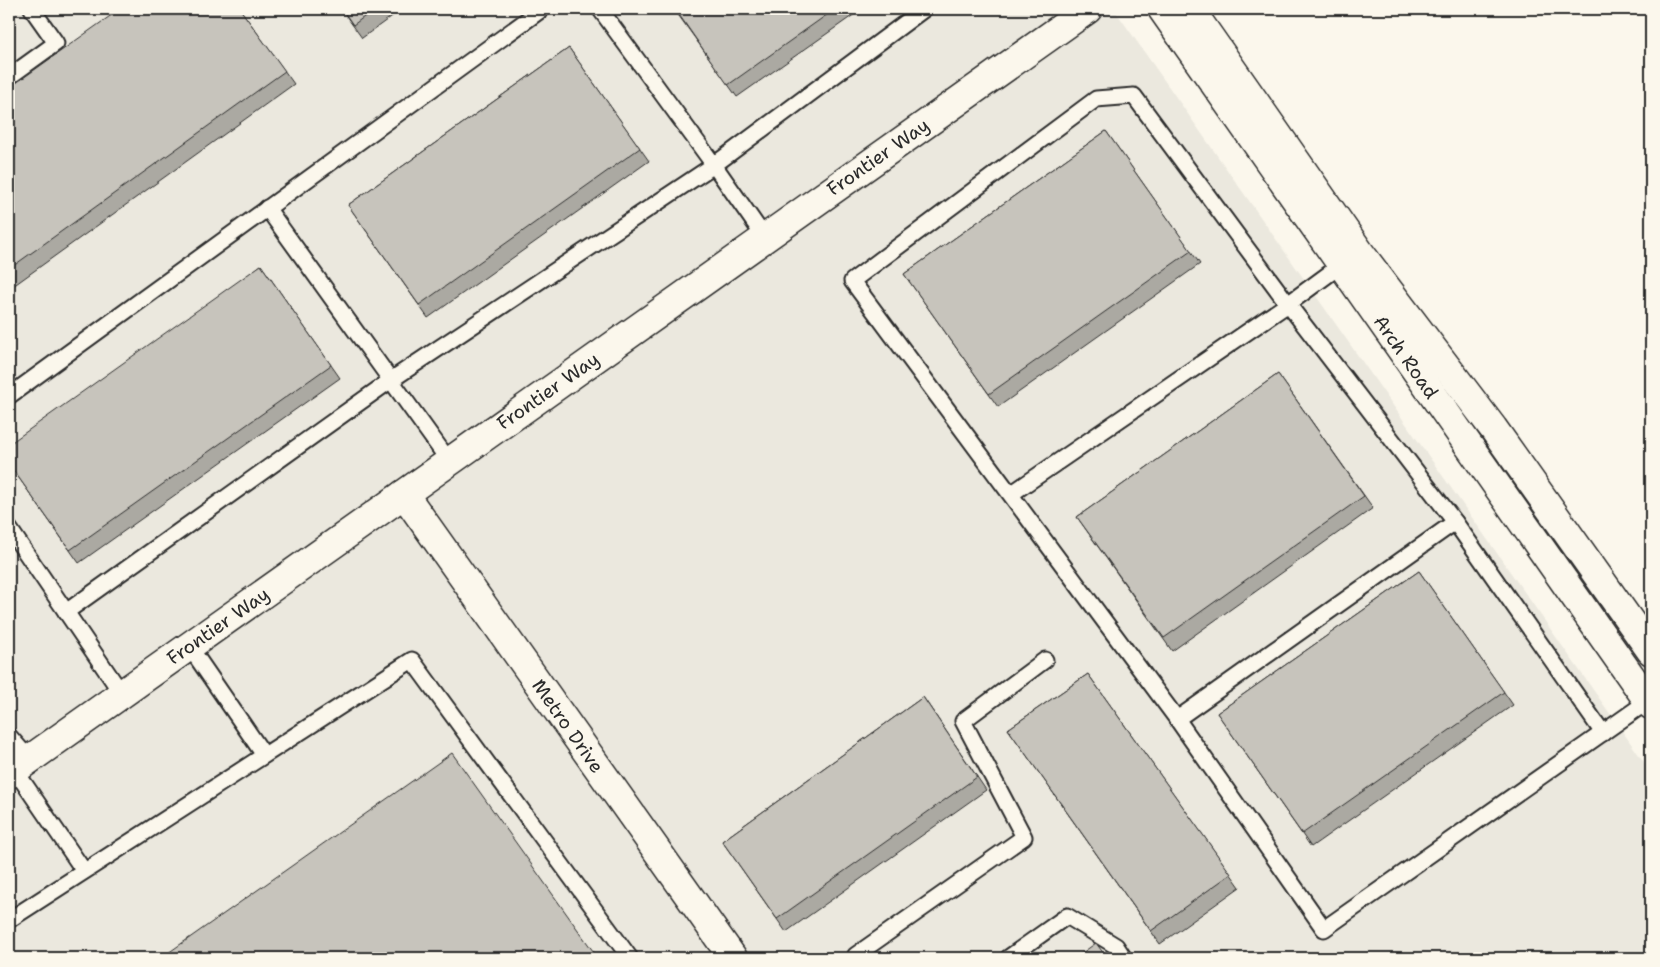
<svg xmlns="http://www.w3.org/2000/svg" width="1660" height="967" font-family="'Shantell Sans',sans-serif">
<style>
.built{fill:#ebe8de}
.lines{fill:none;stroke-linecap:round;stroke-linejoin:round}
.lane-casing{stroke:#2b2b2b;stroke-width:19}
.street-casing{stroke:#2b2b2b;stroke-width:31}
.secondary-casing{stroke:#2b2b2b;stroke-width:31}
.lane{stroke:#fbf7ec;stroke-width:15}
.street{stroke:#fbf7ec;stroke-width:28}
.secondary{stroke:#fbf7ec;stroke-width:28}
.wall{fill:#aba9a2;stroke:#2b2b2b}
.building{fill:#c7c4bc;stroke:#2b2b2b}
.labels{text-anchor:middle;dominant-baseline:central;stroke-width:4;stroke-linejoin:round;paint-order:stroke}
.street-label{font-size:19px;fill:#2b2b2b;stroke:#fbf7ec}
</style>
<rect width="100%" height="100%" fill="#fbf7ec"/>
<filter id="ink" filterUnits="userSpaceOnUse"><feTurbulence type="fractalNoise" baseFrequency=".02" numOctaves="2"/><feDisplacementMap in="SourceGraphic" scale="10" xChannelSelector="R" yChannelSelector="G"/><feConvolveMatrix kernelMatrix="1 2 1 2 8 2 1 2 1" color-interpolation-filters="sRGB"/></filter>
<g filter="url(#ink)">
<!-- built -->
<polygon class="built" points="9,9 1114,9 1651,772 1651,958 9,958"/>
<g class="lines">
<!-- lane casing -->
<g class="lane-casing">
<g id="lane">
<polyline points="9,77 56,43 32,9"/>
<polyline points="267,208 449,461"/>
<polyline points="765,238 714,165 924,9"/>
<polyline points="1341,265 1288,304 1455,522 1603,733"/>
<polyline points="9,396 542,9"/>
<polyline points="1011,494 1288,304 1134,96 1096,99 852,281 1177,719 1324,929 1648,701"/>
<polyline points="9,528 122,694"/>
<polyline points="66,612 391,380 714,165 600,9"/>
<polyline points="189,646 264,755"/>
<polyline points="1177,719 1455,522"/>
<polyline points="9,736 30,760"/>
<polyline points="15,770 84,871"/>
<polyline points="9,920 412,660 630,958"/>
<polyline points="857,958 856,955 1024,837 963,721 1045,660"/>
<polyline points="1008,958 1067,916 1116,946 1124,958"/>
</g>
</g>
<!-- street casing -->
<g class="street-casing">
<g id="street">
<polyline points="404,494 733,958"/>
<polyline points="9,774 1088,9"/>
</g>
</g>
<!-- secondary casing -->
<g class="secondary-casing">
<g id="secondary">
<polyline points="1162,9 1651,705"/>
<polyline points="1190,9 1361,254 1493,428 1651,651"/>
</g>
</g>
<!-- lane -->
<use href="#lane" class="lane"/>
<!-- street -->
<use href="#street" class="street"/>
<!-- secondary -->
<use href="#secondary" class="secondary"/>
</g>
<!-- wall -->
<g class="wall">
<polygon points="240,9 294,84 9,289 9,88"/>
<polygon points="341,9 402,9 362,38"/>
<polygon points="674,9 862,9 737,97"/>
<polygon points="569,48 649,161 428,318 348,205"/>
<polygon points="1106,131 1200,264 998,407 904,274"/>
<polygon points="261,265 340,378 79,563 9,464"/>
<polygon points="1278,374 1373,508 1172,651 1077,517"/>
<polygon points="1419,571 1513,705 1311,847 1217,713"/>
<polygon points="1088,674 1240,887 1160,944 1008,729"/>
<polygon points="923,697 986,790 786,932 722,841"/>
</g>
<!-- building -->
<g class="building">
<polygon points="120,9 240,9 285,71 9,269 9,88"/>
<polygon points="342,9 375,9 353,25"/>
<polygon points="675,9 835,9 728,85"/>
<polygon points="569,48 640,148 419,305 348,205"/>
<polygon points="1106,131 1191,251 989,394 904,274"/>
<polygon points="261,265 331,365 70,550 9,464 9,444"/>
<polygon points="1278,374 1364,496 1164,638 1077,517"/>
<polygon points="1419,571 1504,692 1302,834 1217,713"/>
<polygon points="1088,674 1231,874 1151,931 1008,729"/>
<polygon points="923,697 977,777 777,919 722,841"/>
<polygon points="452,753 598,958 161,958"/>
<polygon points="1096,943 1107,958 1075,958"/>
</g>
</g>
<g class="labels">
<!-- street labels -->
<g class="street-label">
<text transform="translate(878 157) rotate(-35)">Frontier Way</text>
<text transform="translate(1406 357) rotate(55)">Arch Road</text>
<text transform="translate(548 391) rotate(-35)">Frontier Way</text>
<text transform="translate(218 626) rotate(-35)">Frontier Way</text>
<text transform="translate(568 726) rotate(55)">Metro Drive</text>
</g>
</g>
<!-- margin -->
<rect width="1660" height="967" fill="none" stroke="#fbf7ec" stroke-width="30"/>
<rect x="15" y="15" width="1630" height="937" fill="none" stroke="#2b2b2b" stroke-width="2" filter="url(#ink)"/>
</svg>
